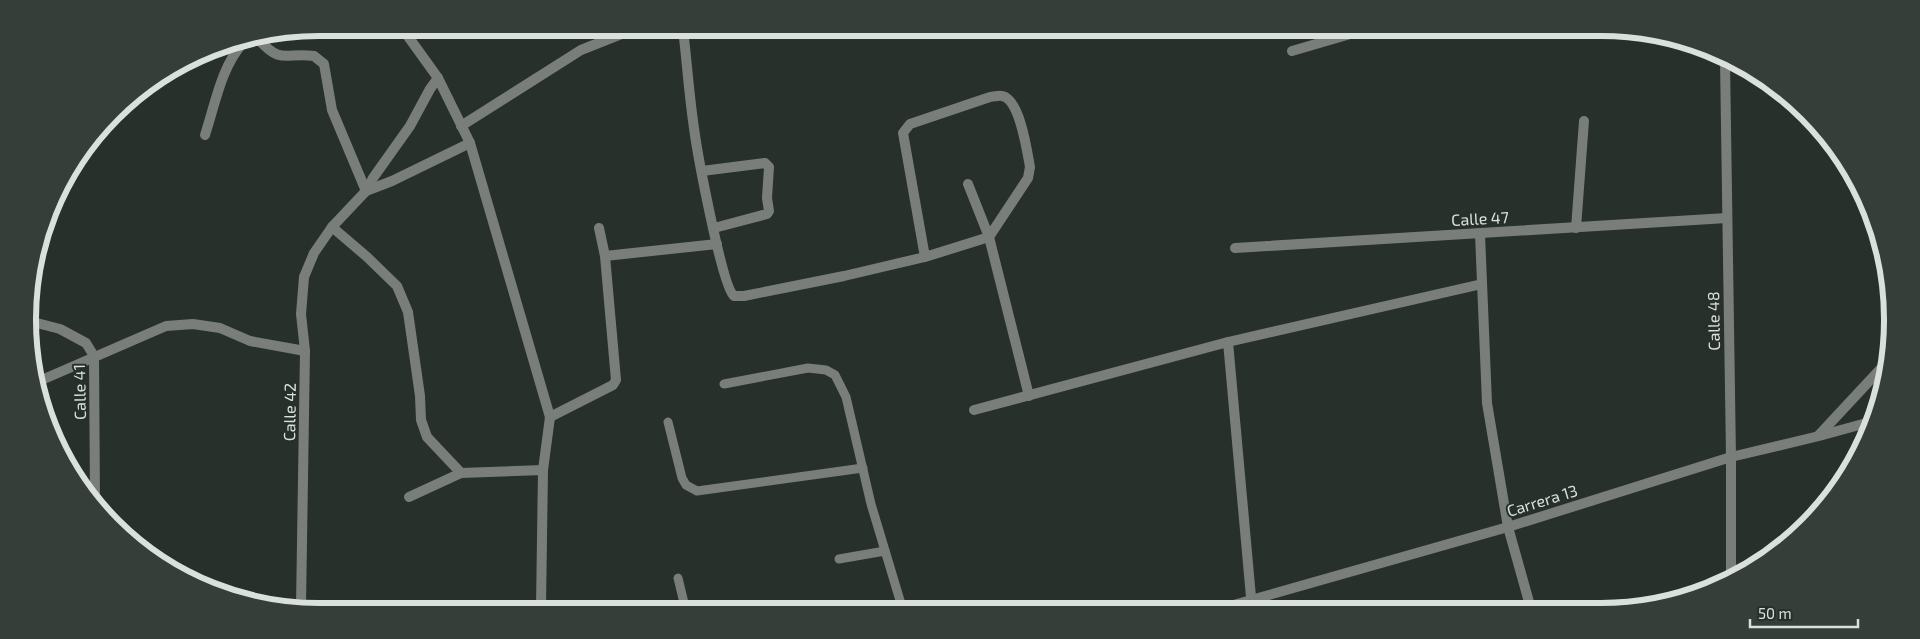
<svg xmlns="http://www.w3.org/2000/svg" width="1920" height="639" font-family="'Exo 2',sans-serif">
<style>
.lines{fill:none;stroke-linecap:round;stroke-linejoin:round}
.service{stroke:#797e7b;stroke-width:9}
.minor{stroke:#797e7b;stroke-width:10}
.labels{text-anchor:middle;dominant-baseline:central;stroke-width:4;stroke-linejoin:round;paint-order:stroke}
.street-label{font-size:16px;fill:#dae0dd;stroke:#27302b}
.rim{fill:none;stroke:#dae0dd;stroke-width:6}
</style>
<rect width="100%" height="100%" fill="#27302b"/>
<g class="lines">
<!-- service -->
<g class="service">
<polyline points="724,384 808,368 826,370 835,375 846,397 871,504 902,607"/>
<polyline points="668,422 682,478 686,485 697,491 863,468"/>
<polyline points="839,559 885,551"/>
<polyline points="678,578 685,607"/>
</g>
<!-- minor -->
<g class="minor">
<polyline points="402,28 438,78 470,143 550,417 543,470 541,606"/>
<path d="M683 29C687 62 689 95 694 128 697 151 722 287 734 296H744L844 276 925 257 989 237 1028 178 1030 167C1027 151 1020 99 1002 96 999 95 993 97 990 97L910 124 903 133 925 257"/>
<path d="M259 40C282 65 285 52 314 56L324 64 332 110 366 191"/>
<polyline points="1292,51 1357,32"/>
<polyline points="1725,61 1731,457 1731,580"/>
<polyline points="461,126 581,50 634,29"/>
<path d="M205 135C215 105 221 67 243 43"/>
<polyline points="702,171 765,163 769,167 767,198 769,211 767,214 714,228"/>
<polyline points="968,184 989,237 1029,396"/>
<polyline points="366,191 392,181 470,143"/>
<polyline points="332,227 366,256 397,286 408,312 420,396 421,420 427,437 461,473 543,470"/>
<polyline points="1576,228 1584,121"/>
<polyline points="1480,234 1487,403 1508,527 1531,609"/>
<polyline points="1235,248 1727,218"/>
<polyline points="605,256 717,244"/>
<polyline points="33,322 60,329 86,343 94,356 95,500"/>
<polyline points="1228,342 1482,284"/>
<polyline points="37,382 166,326 193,324 220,328 250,341 305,351"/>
<polyline points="974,410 1228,342 1252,608"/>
<polyline points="550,417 613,385 616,380 605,256 599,228"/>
<polyline points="1819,435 1887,362"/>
<polyline points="409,497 461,473"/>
<polyline points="301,606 305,351 301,314 304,277 314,253 332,227 366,191 373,178 410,126 430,89 438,78"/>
<polyline points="1223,608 1508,527 1731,457 1819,436 1870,422"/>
</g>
</g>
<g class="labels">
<!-- street labels -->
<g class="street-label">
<text transform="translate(1480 218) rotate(-3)">Calle 47</text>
<text transform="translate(1713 321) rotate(-91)">Calle 48</text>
<text transform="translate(79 392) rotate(-91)">Calle 41</text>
<text transform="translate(289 412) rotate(-89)">Calle 42</text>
<text transform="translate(1542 500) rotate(-17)">Carrera 13</text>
</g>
</g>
<!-- crop -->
<path d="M0 0H1920V639H0ZM319 36H1601A283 283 0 0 1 1884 319V320A283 283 0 0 1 1601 603H319A283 283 0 0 1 36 320V319A283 283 0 0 1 319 36Z" fill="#353e39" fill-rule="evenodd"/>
<path class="rim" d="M319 36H1601A283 283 0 0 1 1884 319V320A283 283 0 0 1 1601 603H319A283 283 0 0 1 36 320V319A283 283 0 0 1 319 36Z"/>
<!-- scale -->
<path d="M1750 619v8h108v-8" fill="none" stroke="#dae0dd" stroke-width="2.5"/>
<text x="1758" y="619" font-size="15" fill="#dae0dd" stroke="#27302b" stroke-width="4" paint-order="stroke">50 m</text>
</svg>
